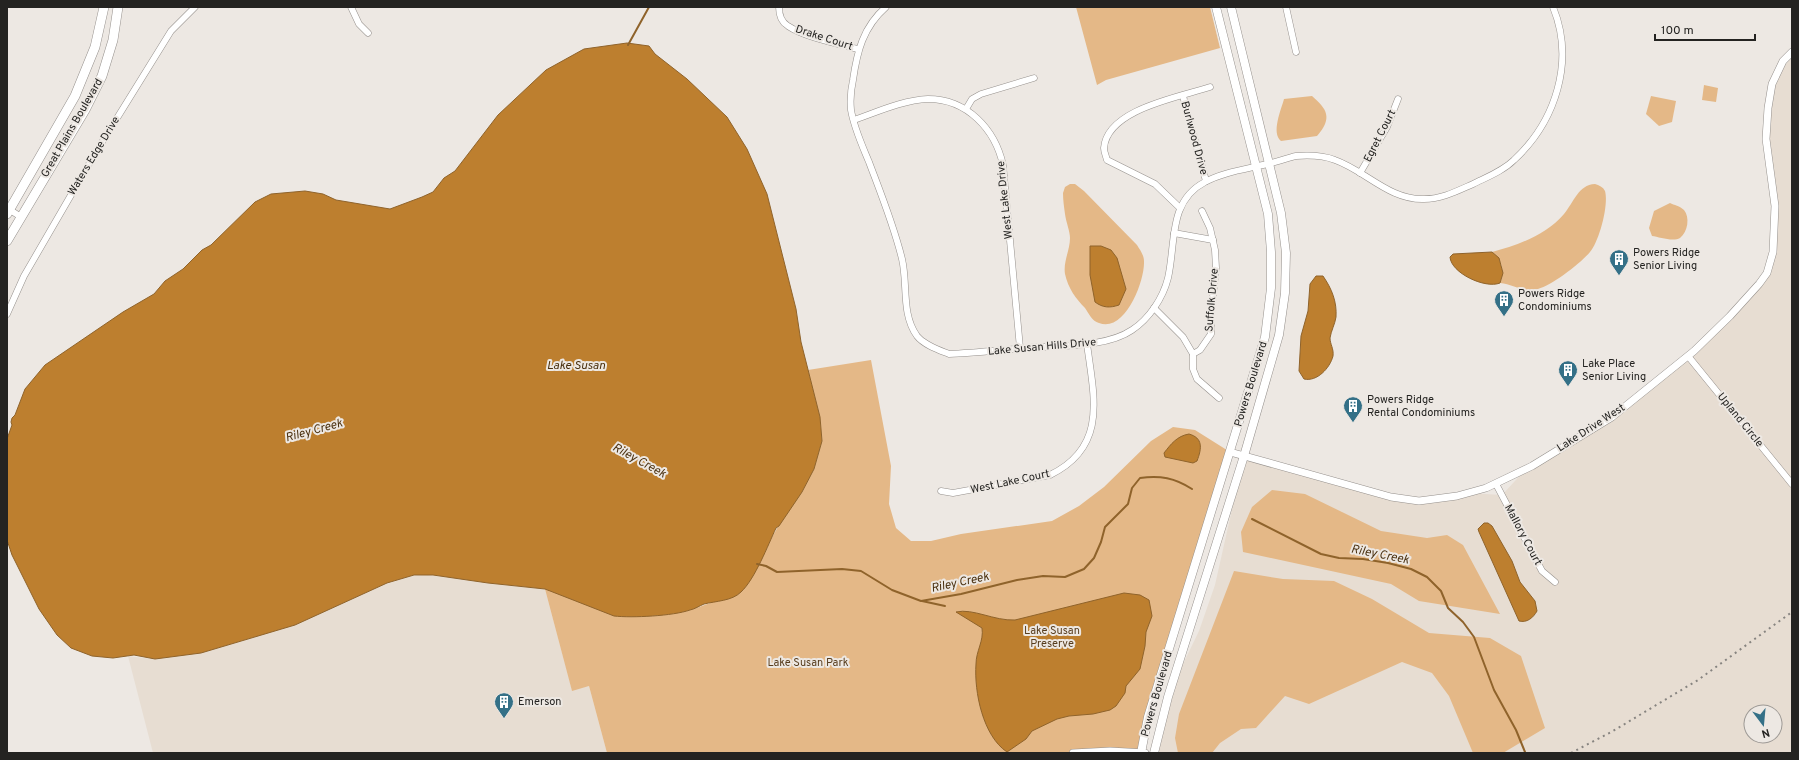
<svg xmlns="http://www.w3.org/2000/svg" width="1799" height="760" font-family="Overpass,sans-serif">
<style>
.built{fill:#e7ddd2;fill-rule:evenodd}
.green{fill:#e4b887}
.water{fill:#bd7f2f;stroke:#8f632b}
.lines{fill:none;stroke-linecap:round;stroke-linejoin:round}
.stream{stroke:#8f632b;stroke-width:2}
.minor-casing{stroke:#95908c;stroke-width:7}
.tertiary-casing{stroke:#95908c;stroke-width:8}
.secondary-casing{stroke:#95908c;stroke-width:9}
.primary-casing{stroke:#95908c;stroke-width:10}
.minor{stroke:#fff;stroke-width:6}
.tertiary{stroke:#fff;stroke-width:7}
.secondary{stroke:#fff;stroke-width:8}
.primary{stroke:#fff;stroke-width:9}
.rail{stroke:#878480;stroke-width:2;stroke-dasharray:2 4;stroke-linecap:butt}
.labels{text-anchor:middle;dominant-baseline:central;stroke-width:4;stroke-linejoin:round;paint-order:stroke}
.street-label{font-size:11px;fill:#242321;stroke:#ede8e3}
.poi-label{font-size:11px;fill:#242321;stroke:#ede8e3;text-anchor:start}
.park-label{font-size:11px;fill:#583d1d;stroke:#ede8e3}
.water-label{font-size:12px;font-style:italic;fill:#492f0e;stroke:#ede8e3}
</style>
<rect width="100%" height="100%" fill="#ede8e3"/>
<!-- built -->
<g class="built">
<path d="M1792 56V753H1154L1169 693 1199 631 1215 585 1244 456 1372 492 1432 499 1467 493 1502 495 1527 468 1640 394 1725 320 1768 268 1773 244 1768 156 1773 82ZM1751 712H1775V736H1751Z"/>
<polygon points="428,575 545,589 572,690 589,686 607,753 153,753 128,656 152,659 283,629 381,586 411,576"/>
</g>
<!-- green -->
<g class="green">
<polygon points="1076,7 1210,7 1220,48 1106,80 1097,85"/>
<polygon points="1704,85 1718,88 1716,102 1702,100"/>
<path d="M1312 96C1327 109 1333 118 1317 136L1281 141C1271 133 1281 110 1284 99Z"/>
<polygon points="1651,96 1676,101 1672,122 1659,126 1646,114"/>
<path d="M1070 184H1075L1084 191 1137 245C1140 250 1144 255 1144 261 1145 281 1125 333 1099 323 1092 321 1089 314 1085 308 1076 299 1068 288 1065 274 1063 262 1070 250 1070 238 1070 231 1066 222 1065 214 1064 207 1063 200 1063 193L1065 187Z"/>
<path d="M1595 184C1599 185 1603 187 1605 191 1609 205 1599 242 1590 252 1580 264 1552 285 1538 289 1521 293 1514 284 1500 283 1505 271 1502 260 1492 252 1518 245 1546 235 1564 214 1574 202 1578 185 1595 184Z"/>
<path d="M1670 203C1674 205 1680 206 1684 210 1690 217 1688 232 1680 238 1673 242 1659 237 1652 236L1649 228 1654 211Z"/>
<polygon points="871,360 891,466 889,504 896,528 911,541 931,541 961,534 1052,521 1079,506 1104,487 1151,441 1173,427 1195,430 1230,452 1141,753 607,753 589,686 572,691 545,589 655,616 691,610 710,603 768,544 783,518 802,492 814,469 822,441 820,417 808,370"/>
<polygon points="1272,490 1305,494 1381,531 1427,538 1447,535 1463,545 1500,614 1419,601 1391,584 1243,552 1241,532 1252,507"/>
<polygon points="1234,571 1283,579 1334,581 1372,599 1429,633 1490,638 1521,656 1545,728 1503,753 1473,753 1449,696 1432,673 1402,662 1309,704 1285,696 1256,728 1241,729 1220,743 1212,753 1178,753 1175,738 1179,714"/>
</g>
<!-- water -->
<g class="water">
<path d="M627 43 649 46 655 54 687 79 727 117 747 149 767 194 796 309 801 342 820 417 822 441 814 469 802 492 779 526 776 528C768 545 755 579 741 592 732 601 716 601 704 604 699 606 695 609 690 610 673 616 632 618 614 616L545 589 488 583 433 575H414L387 583 295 625 201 653 155 659 134 655 113 658 92 656 71 648 57 635 39 609 12 555 7 540V439L12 425 11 422 12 418 15 415 25 389 45 365 123 312 154 294 165 281 183 269 202 250 211 245 255 202 271 194 305 191 323 194 336 200 390 209 422 197 433 192 444 178 455 171 498 115 546 70 584 49Z"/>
<path d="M1090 246H1101L1111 250 1117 258 1126 289 1119 305C1110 308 1103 308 1095 302L1090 275Z"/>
<path d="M1492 252 1499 258 1503 273 1500 283C1485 289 1451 273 1450 257L1453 254Z"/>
<path d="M1316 276H1323C1332 289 1337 302 1336 317 1335 324 1331 331 1330 338 1330 344 1334 349 1333 356 1330 368 1317 382 1304 379L1299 371 1301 336 1308 311 1310 284Z"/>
<path d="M1189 434C1203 438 1202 448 1197 461L1193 463 1165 457 1164 453C1171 444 1177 436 1189 434Z"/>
<path d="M1484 523H1488L1492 526 1512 561 1520 582 1535 601 1537 611C1533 618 1527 623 1519 621L1479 532 1478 529Z"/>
<path d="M1124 593 1140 595 1149 600 1152 616 1146 632 1145 646 1140 669 1126 686 1125 693 1116 706 1110 710 1093 714 1069 716 1057 719 1032 731 1026 739 1007 752C983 736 974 692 976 664 976 651 984 641 982 628L956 612C973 608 994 621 1015 620Z"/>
</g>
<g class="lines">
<!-- stream -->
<g class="stream">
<polyline points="628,45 649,7"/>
<polyline points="1252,519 1321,554 1339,558 1363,559 1388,563 1411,569 1427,577 1441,591 1448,608 1463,622 1474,637 1494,690 1516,730 1525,752"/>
<path d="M757 564 766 566 777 572 842 569 861 571 892 590 921 601 961 594 1017 580 1043 576 1065 577 1084 569 1094 558 1101 542 1105 527 1128 504 1132 488 1140 478C1160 475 1175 478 1192 489"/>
<polyline points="922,601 945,606"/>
</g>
<!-- minor casing -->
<g class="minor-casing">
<g id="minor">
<polyline points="351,7 359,24 368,33"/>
<path d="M779 7C779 14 781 22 788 26 804 37 839 44 858 49"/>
<path d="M886 7C863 27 857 52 853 80 851 89 850 100 851 110 854 128 862 145 869 162 881 194 894 226 902 259 908 284 901 314 917 336 924 345 939 350 949 354 975 353 1000 350 1026 348 1058 345 1106 348 1132 330 1149 319 1163 298 1168 278 1176 243 1168 201 1205 182 1223 172 1247 169 1267 164 1277 162 1287 158 1296 156 1309 155 1322 155 1335 160 1366 171 1389 200 1424 199 1442 199 1457 191 1473 184 1487 177 1503 171 1514 160 1556 121 1575 61 1553 7"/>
<polyline points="1286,7 1296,52"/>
<polyline points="1183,96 1206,181"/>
<polyline points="966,109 972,99 981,94 1034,78"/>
<path d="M854 120C877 112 903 100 928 99 967 99 995 129 1003 165L1020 348"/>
<polyline points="1360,173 1387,127 1398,99"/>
<polyline points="7,208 21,217"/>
<path d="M1180 208 1155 184 1107 160C1106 156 1104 152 1104 148 1107 109 1180 97 1210 87"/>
<polyline points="1174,233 1213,240"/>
<polyline points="1154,308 1183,337 1193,354 1193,369 1197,379 1219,398"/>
<polyline points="7,314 24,276 96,152 171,31 195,7"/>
<polyline points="1193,354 1200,350 1211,334 1211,316 1216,268 1215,250 1210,228 1202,211"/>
<polyline points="1688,356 1792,484"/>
<polyline points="1496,484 1542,571 1555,582"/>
<path d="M941 491 953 493 1050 475C1108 447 1094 397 1087 344"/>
</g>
</g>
<!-- tertiary casing -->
<g class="tertiary-casing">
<g id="tertiary">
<polyline points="1230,452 1391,497 1419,501 1457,496 1486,488 1532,466 1612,417 1694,351 1730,316 1759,284 1767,273 1773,252 1775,206 1766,139 1768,108 1772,84 1783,61 1792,52"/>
<polyline points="1073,753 1110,751 1145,753"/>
</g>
</g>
<!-- secondary casing -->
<g class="secondary-casing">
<g id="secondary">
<polyline points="1141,753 1148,717 1265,337 1271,288 1271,252 1268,214 1216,7"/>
<polyline points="1154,753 1168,697 1244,456 1279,335 1285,293 1286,253 1281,213 1231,7"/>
</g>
</g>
<!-- primary casing -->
<g class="primary-casing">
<g id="primary">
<polyline points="7,214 75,96 95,47 104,7"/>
<polyline points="7,241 85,110 102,76 113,40 118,7"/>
</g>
</g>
<!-- minor -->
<use href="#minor" class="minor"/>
<!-- tertiary -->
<use href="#tertiary" class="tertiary"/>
<!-- secondary -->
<use href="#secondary" class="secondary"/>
<!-- primary -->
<use href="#primary" class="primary"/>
<!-- rail -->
<polyline class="rail" points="1571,753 1613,731 1698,680 1792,612"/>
</g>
<!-- icons -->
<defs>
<g id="building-pin" transform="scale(1)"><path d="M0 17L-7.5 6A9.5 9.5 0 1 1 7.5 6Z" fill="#347087" stroke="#ede8e3"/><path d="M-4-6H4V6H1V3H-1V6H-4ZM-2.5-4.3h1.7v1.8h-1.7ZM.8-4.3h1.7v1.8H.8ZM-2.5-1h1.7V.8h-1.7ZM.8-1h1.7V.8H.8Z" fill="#fff"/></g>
</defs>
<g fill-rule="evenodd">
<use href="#building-pin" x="1619" y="259"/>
<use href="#building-pin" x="1504" y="300"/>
<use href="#building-pin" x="1568" y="370"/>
<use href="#building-pin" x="1353" y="406"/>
<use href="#building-pin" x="504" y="702"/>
</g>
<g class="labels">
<!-- street labels -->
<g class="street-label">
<text transform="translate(824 38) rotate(18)">Drake Court</text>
<text transform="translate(72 128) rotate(-60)">Great Plains Boulevard</text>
<text transform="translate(1380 136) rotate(-63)">Egret Court</text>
<text transform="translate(1194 138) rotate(75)">Burlwood Drive</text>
<text transform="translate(94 156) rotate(-59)">Waters Edge Drive</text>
<text transform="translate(1005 200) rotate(-96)">West Lake Drive</text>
<text transform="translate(1212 300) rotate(-85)">Suffolk Drive</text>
<text transform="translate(1042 347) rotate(-5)">Lake Susan Hills Drive</text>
<text transform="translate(1251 384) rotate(-73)">Powers Boulevard</text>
<text transform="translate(1740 420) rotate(51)">Upland Circle</text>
<text transform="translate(1591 428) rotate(-33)">Lake Drive West</text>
<text transform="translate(1010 482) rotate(-12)">West Lake Court</text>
<text transform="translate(1523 535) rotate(62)">Mallory Court</text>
<text transform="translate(1157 694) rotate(-74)">Powers Boulevard</text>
</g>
<!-- poi labels -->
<g class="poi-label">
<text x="1633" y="253">Powers Ridge<tspan x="1633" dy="13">Senior Living</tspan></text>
<text x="1518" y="294">Powers Ridge<tspan x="1518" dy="13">Condominiums</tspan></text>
<text x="1582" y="364">Lake Place<tspan x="1582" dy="13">Senior Living</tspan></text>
<text x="1367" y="400">Powers Ridge<tspan x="1367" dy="13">Rental Condominiums</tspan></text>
<text x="518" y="702">Emerson</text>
</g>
<!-- park labels -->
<g class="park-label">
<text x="1052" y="631">Lake Susan<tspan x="1052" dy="13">Preserve</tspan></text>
<text x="808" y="663">Lake Susan Park</text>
</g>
<!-- water labels -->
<g class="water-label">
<text x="576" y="366">Lake Susan</text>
<text transform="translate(314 431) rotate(-15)">Riley Creek</text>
<text transform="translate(639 461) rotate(29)">Riley Creek</text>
<text transform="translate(1380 555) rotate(11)">Riley Creek</text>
<text transform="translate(960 583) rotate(-12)">Riley Creek</text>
</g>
</g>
<!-- border -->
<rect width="1799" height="760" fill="none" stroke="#242321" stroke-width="16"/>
<!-- north arrow -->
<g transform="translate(1763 724) rotate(164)"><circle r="19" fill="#ede8e3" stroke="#9d9995"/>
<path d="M0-3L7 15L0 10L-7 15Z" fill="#347087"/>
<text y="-6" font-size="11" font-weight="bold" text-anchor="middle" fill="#242321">N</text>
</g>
<!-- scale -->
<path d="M1655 34v6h100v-6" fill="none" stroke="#242321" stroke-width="2"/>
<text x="1661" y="34" font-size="12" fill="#242321" stroke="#ede8e3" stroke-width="3" paint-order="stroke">100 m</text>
</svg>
